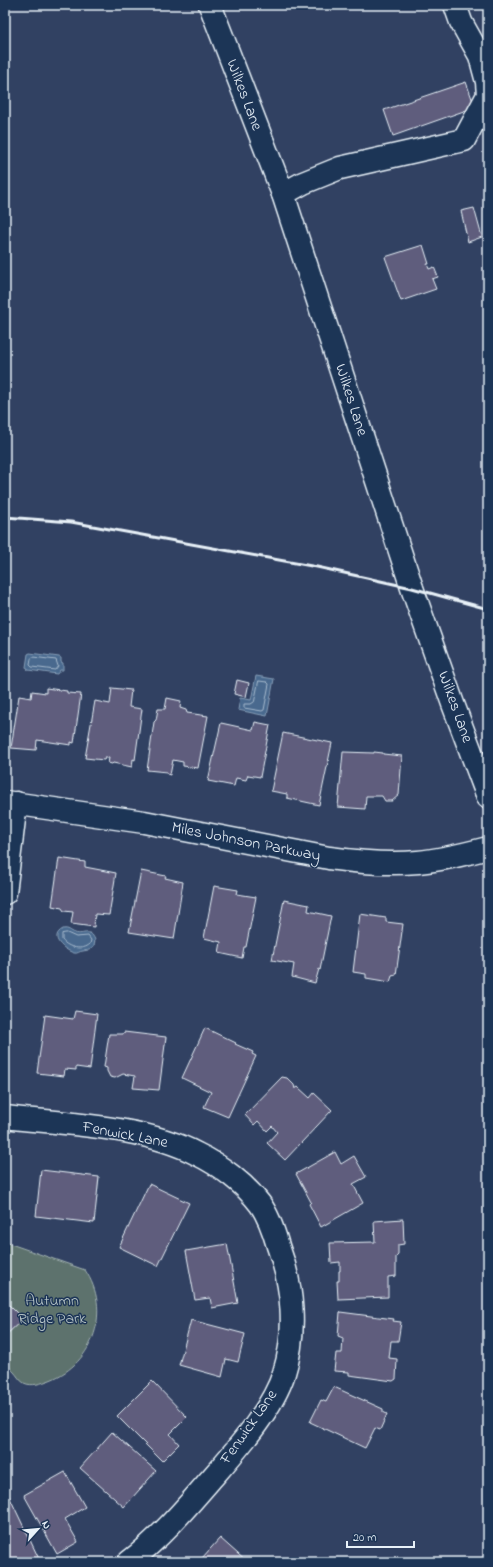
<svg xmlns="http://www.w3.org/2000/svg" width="493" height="1567" font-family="'Indie Flower',sans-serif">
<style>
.green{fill:#5d726d;stroke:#a2b2b2}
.water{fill:#48698e;stroke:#889fb8}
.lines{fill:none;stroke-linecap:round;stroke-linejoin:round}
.shore{stroke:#a8bbce;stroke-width:1}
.building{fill:#5f5d7d;stroke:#e8f1f8}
.minor-casing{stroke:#e8f1f8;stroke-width:25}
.minor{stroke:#1d3557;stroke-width:22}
.rail{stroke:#e8f1f8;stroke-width:3}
.labels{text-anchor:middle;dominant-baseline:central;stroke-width:3;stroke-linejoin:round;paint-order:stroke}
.street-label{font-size:16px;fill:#e8f1f8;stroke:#1d3557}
.park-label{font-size:16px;fill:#b7c5c7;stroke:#1d3557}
</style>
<rect width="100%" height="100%" fill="#314162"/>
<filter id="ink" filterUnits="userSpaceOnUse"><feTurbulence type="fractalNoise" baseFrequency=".025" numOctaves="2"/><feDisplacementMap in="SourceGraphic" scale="8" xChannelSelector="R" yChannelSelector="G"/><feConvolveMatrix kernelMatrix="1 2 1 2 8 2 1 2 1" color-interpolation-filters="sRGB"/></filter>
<g filter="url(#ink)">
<!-- green -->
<path class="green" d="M5 1242 85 1270C112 1310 94 1363 50 1380 42 1383 32 1387 24 1383 20 1381 17 1375 14 1372 11 1369 6 1364 5 1360 3 1349 5 1335 5 1324 5 1296 5 1269 5 1242Z"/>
<!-- water -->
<g class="water">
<polygon points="30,653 59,657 61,658 61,662 63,663 63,670 60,670 57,674 28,670 26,667 28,654"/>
<polygon points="256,676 274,679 267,716 238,710 240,698 251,700"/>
<path d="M63 929C69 928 70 931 75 933 84 936 90 927 95 940L94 946C90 951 88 950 83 951 79 951 78 954 74 953 64 950 48 937 63 929Z"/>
</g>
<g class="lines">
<!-- shore -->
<g class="shore">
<polygon points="33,657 56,660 58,666 55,670 32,667 30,665 31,659"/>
<polygon points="259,681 267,682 269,684 264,710 262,711 244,708 244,704 251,704 254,702"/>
<path d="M67 933 76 937 88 936 91 940 90 944C83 951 68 948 62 940V934Z"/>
</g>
</g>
<!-- building -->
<g class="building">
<polygon points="466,82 475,107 393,136 384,110"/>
<polygon points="488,204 488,223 484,205"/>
<polygon points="474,208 482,237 468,242 461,211"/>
<polygon points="423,245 429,264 427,264 429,269 434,267 438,277 432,279 436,289 401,301 385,257"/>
<polygon points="237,680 249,683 246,697 234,694"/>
<polygon points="46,688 67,691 67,693 81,694 74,743 71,742 71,745 37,740 36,750 11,748 19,696 31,698 32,691 46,693"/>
<polygon points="112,688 131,690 129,707 142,709 135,760 133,759 132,767 113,763 112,764 108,763 109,758 105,758 104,760 85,758 95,701 110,704"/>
<polygon points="167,698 181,701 180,708 186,710 187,713 208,716 198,768 183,766 183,762 173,760 170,775 167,774 167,772 147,770 154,722 156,720 158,709 165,709"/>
<polygon points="255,722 270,725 260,777 248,775 246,780 236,778 234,786 208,781 221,723 253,730"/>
<polygon points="283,733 332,743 319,805 287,798 287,794 271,791"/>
<polygon points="343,752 374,753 374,752 383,753 383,754 402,756 399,795 392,801 385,801 382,796 366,796 365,809 338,807"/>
<polygon points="59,858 85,862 85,867 116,873 109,915 95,914 94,927 71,924 73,912 64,911 62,908 52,906"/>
<polygon points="141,871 166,876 165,878 183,882 174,939 129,932"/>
<polygon points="214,886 238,890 237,894 256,897 246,947 244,947 242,958 219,953 221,942 204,938"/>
<polygon points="284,900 309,905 308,911 331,916 320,970 319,969 315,983 292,977 294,964 272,960"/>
<polygon points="360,914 386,918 386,922 403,924 396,975 392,976 390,982 366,978 366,974 353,972"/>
<polygon points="75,1011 97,1014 90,1069 76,1067 76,1070 65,1069 64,1076 37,1073 45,1015 73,1019"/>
<polygon points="205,1028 236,1043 235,1044 253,1052 252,1054 256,1056 228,1117 204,1107 211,1092 182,1078"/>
<polygon points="124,1032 166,1037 159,1090 133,1088 135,1076 123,1074 115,1078 110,1077 107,1071 107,1068 104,1067 109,1034 123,1034"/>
<polygon points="282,1077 287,1078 294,1085 295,1089 298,1087 310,1098 314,1093 332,1110 285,1160 267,1143 277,1132 272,1126 267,1131 258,1121 254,1125 245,1115"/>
<polygon points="335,1152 341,1164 354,1156 366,1177 353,1184 363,1203 321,1227 309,1204 311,1202 296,1174"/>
<polygon points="41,1170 99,1177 94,1223 36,1216"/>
<polygon points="149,1184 189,1203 158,1266 119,1247"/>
<polygon points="403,1219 404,1244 398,1245 398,1255 396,1257 396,1276 388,1277 388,1297 338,1299 337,1281 339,1281 339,1271 340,1271 340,1262 331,1263 330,1243 375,1242 374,1221"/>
<polygon points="227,1244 238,1303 212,1308 210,1298 195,1300 186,1251"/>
<polygon points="5,1301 23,1319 5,1336"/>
<polygon points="340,1312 394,1319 393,1321 401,1322 398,1341 391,1341 389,1358 397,1359 396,1379 393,1381 349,1375 349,1372 334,1371 336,1353 342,1353 343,1338 338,1336"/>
<polygon points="191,1320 245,1334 238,1362 226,1359 222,1377 179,1365"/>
<polygon points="152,1381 187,1417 170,1434 179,1444 162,1461 117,1416"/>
<polygon points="334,1387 383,1409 383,1412 387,1414 380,1430 375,1428 365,1448 310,1422 321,1400 326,1402"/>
<polygon points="112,1432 156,1471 124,1507 80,1468"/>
<polygon points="65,1472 85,1507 65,1519 78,1542 57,1554 24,1495"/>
<polygon points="9,1496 40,1561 39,1562 5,1562 5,1497"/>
<polygon points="220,1538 247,1562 202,1562 204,1559 202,1558"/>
</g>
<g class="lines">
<!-- minor casing -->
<g class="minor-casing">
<g id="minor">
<polyline points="210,5 283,194 412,588 453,704 488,797"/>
<polyline points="283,194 303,183 340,168 464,140 488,95 487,82 480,56 461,22 455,5"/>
<path d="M5 802 144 822 329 858C358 862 388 865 418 862 442 860 465 854 488 848"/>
<polyline points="5,893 16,803"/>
<path d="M5 1117C64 1124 145 1126 197 1154 220 1165 245 1184 260 1204 268 1215 274 1232 278 1246 293 1286 297 1332 284 1373 272 1411 236 1450 210 1480 185 1509 160 1538 129 1562"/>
</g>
</g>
<!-- minor -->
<use href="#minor" class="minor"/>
<!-- rail -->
<polyline class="rail" points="5,517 71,522 317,567 412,588 488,609"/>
</g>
</g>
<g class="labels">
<!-- street labels -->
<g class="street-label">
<text transform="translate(244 95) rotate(69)">Wilkes Lane</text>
<text transform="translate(351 400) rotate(72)">Wilkes Lane</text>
<text transform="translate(455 707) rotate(70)">Wilkes Lane</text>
<text transform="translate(246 842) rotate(11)">Miles Johnson Parkway</text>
<text transform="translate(125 1135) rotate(11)">Fenwick Lane</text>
<text transform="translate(249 1427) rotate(-55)">Fenwick Lane</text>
</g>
<!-- park labels -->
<g class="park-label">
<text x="52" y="1301">Autumn<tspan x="52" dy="18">Ridge Park</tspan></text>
</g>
</g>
<!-- margin -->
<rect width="493" height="1567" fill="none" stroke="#1d3557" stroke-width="20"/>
<rect x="10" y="10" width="473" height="1547" fill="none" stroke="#e8f1f8" stroke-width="1.5" filter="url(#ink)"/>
<!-- north arrow -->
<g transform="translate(38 1529) rotate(63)" stroke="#1d3557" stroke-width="3" paint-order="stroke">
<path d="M0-3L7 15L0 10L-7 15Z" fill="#e8f1f8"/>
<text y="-6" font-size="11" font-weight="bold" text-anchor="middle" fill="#e8f1f8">N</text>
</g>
<!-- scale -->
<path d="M347 1541v6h67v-6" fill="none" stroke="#e8f1f8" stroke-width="2"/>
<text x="353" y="1541" font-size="12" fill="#e8f1f8" stroke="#1d3557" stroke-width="3" paint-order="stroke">20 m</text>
</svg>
